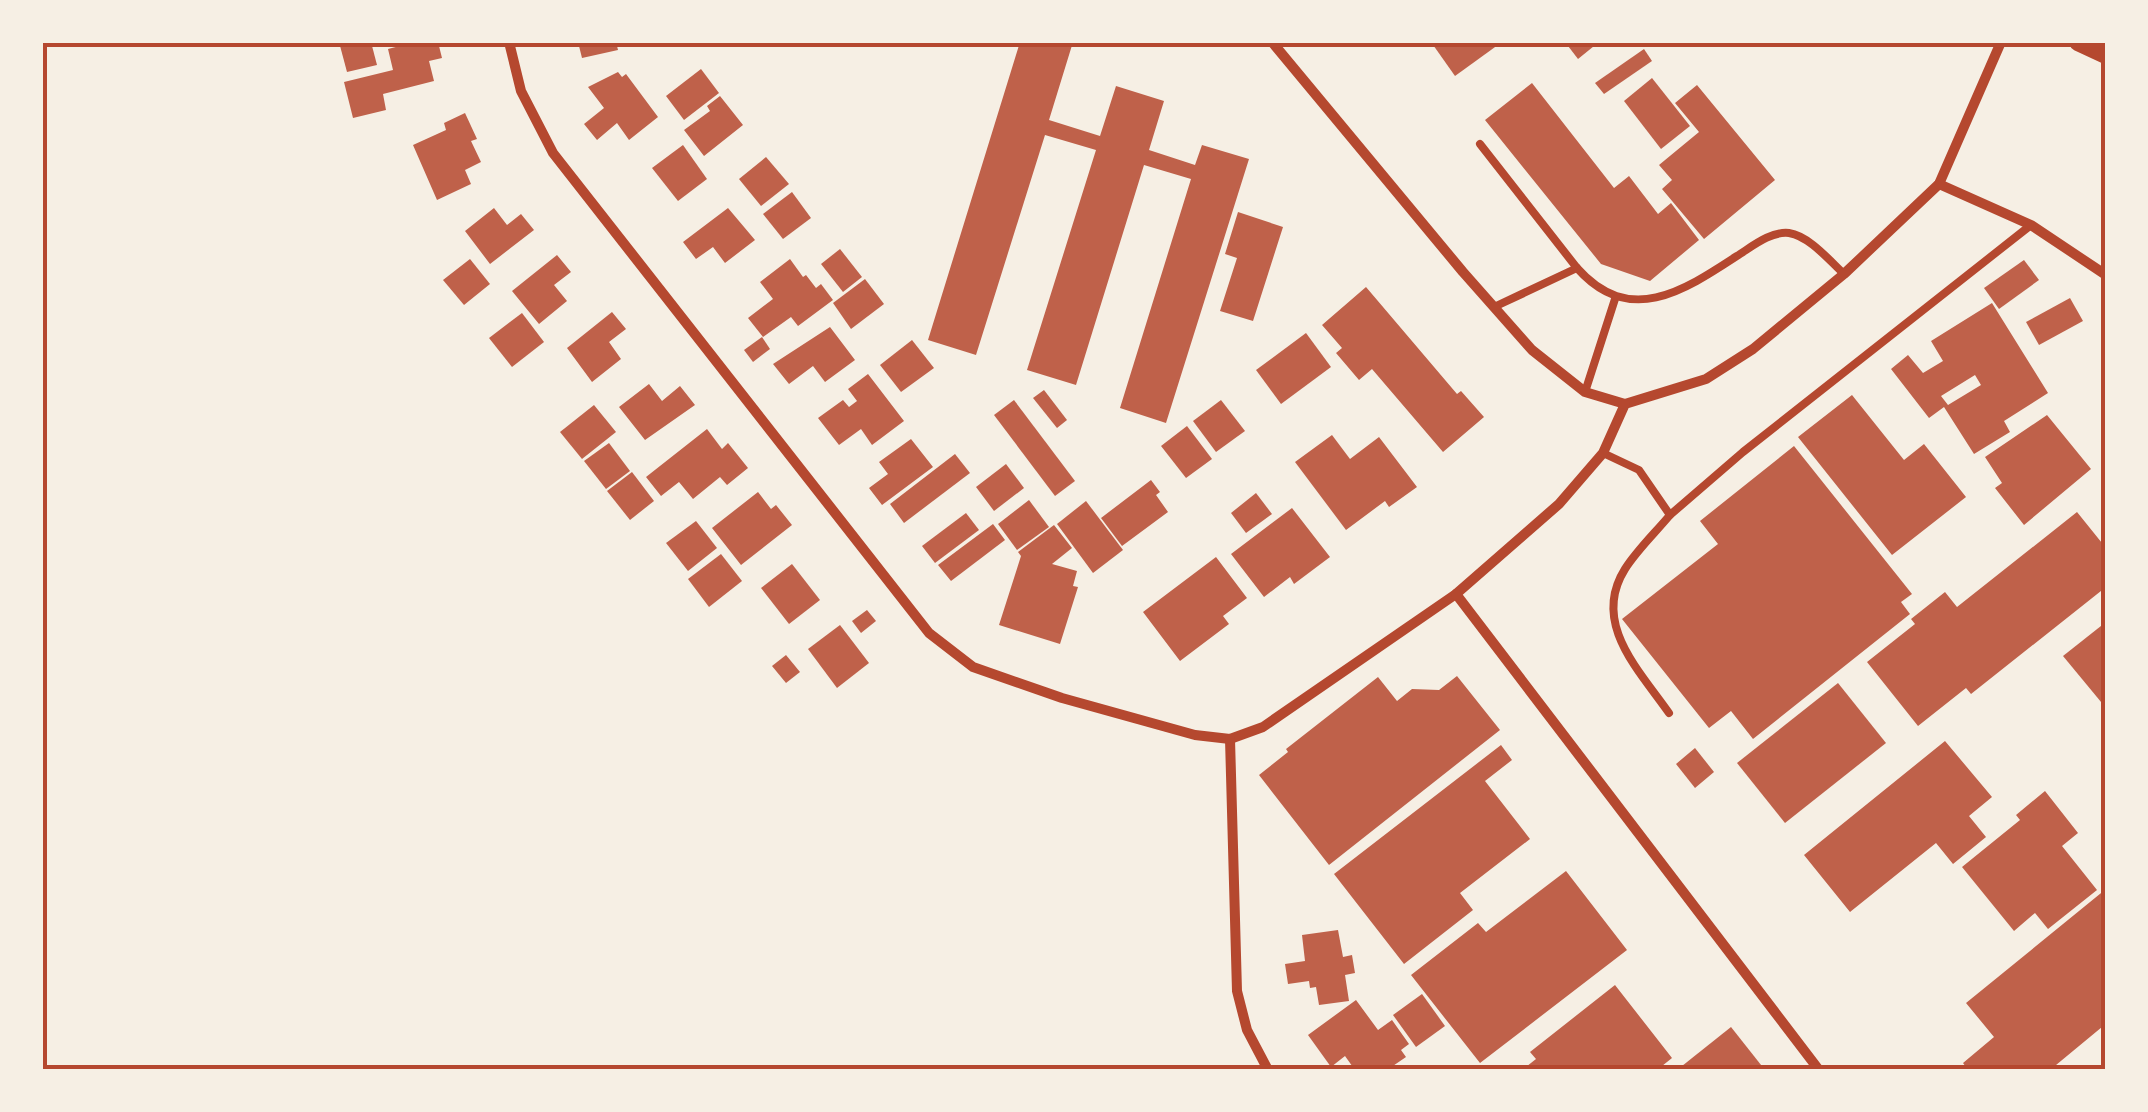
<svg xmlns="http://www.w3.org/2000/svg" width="2148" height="1112" font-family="'Alegreya Sans',sans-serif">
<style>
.building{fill:#bf614a;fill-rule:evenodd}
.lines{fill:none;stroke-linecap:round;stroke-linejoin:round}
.service{stroke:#b5482f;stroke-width:8}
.minor{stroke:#b5482f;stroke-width:10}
.tertiary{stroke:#b5482f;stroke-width:18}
.neatline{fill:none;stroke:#b5482f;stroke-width:4}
</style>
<rect width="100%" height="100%" fill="#f6efe4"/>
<!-- building -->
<g class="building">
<polygon points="339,42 371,42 377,65 347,72"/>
<polygon points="415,42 438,42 442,58 429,61 434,81 383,94 386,110 353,118 344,82 393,70 388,49"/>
<polygon points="578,42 616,42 618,50 582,58"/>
<polygon points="1020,42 1073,42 1049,120 1100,136 1116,86 1164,101 1149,150 1195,165 1202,145 1249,159 1166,423 1120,408 1191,179 1144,165 1076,385 1027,370 1096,150 1045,135 976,355 928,340"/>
<polygon points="1431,42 1502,42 1455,76"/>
<polygon points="1565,42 1599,42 1578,59"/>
<polygon points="1644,49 1652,61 1604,94 1595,83"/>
<polygon points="701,69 719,93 684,120 666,96"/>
<polygon points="618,72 622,77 626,74 658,117 629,140 617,123 597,140 584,124 604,108 588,87"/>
<polygon points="1652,78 1690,126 1661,149 1624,101"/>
<polygon points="1532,83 1614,188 1629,176 1658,214 1671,203 1699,240 1650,281 1601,264 1485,120"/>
<polygon points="1697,85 1775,180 1704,239 1662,189 1672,180 1659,165 1699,132 1675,103"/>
<polygon points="720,96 743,125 704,156 684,130 710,111 707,106"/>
<polygon points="465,113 477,139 471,141 481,162 465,170 471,184 437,200 413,145 446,130 444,123"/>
<polygon points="683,145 707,179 678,201 652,168"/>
<polygon points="766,157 789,184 761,206 739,179"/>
<polygon points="792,192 811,218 783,239 763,214"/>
<polygon points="494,208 507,225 521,214 534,230 490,264 465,231"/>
<polygon points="728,208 755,240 725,263 713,247 696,259 683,242"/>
<polygon points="1238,212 1283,227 1253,321 1220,311 1237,258 1225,254"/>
<polygon points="840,249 862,277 843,292 821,264"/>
<polygon points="557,255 571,272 554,285 567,301 539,324 512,291"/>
<polygon points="470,259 490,284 464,305 443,280"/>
<polygon points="790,259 803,277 806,275 816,288 821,284 833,300 798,326 791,317 763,337 748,318 773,299 760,282"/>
<polygon points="2024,260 2039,280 1999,309 1984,288"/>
<polygon points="865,279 884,304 851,329 833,303"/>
<polygon points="1366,287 1457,394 1461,391 1484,417 1443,452 1372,369 1359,380 1336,353 1342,348 1322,325"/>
<polygon points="2070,298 2083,321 2039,345 2026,322"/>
<path d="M1992 303 2048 393 2004 421 2010 432 1974 454 1944 407 1929 418 1891 369 1908 355 1923 373 1943 361 1931 341ZM1975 375 1981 385 1948 405 1941 396Z"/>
<polygon points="612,312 626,329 609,342 621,359 592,382 567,348"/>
<polygon points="522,313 544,342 512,367 489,338"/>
<polygon points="830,327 855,360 825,382 813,366 789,384 773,364"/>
<polygon points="1306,333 1331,367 1281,404 1256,370"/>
<polygon points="762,337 770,349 753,362 744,350"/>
<polygon points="912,340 934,368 901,392 880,365"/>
<polygon points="868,374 904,421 872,445 861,429 839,445 818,418 843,400 849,407 857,401 848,389"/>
<polygon points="649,384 662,401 680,386 695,405 645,440 619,407"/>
<polygon points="1044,390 1067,420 1057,428 1033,398"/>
<polygon points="1852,395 1904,460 1924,444 1966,497 1892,555 1798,437"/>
<polygon points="1014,400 1075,481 1055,496 994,415"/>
<polygon points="1221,400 1245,431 1216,452 1193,421"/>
<polygon points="594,405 616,432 582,459 560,432"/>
<polygon points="2047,415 2091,469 2024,525 1995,488 2002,483 1985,457"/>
<polygon points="1187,426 1212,459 1186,478 1161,446"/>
<polygon points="707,429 722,449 728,443 748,468 727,485 720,477 693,499 679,482 661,496 646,477"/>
<polygon points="1332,435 1350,459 1379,437 1417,487 1389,507 1385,501 1346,530 1295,462"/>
<polygon points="911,439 933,467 882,505 869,488 888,474 879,462"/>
<polygon points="609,443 630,471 606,489 584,461"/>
<polygon points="1794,446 1912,594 1901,602 1910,614 1753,739 1731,711 1709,728 1622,619 1718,544 1700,521"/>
<polygon points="955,454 970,473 904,523 890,504"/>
<polygon points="1006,464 1024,488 994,511 976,487"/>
<polygon points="632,472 654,501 630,520 607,491"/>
<polygon points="1151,480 1160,492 1156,495 1168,512 1122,546 1101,518"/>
<polygon points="758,492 771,509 776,505 792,525 741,565 712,528"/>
<polygon points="1256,493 1272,514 1246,533 1231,513"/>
<polygon points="1029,500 1049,527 1017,550 998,524"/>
<polygon points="1086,501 1123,550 1093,573 1057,524"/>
<polygon points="1292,508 1330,557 1294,584 1290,577 1264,597 1231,554"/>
<polygon points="2077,512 2106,548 2106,587 1971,694 1966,688 1918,726 1867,662 1915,624 1911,619 1945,592 1957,607"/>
<polygon points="966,513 979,530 935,563 922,546"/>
<polygon points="696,521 717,548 688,571 666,543"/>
<polygon points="993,524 1005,540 951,581 938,565"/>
<polygon points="1054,525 1072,548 1052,564 1077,571 1073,586 1078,587 1060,644 999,625 1021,556 1018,552"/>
<polygon points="721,554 742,581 709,607 688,579"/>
<polygon points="1216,557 1247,598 1223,616 1229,624 1180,661 1143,612"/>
<polygon points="792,564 820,600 789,624 761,588"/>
<polygon points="867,610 876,621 861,633 852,621"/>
<polygon points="2106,622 2106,708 2063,656"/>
<polygon points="840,625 869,663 837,688 808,649"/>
<polygon points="786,655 800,672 786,683 772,666"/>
<polygon points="1457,676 1500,730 1329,865 1259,775 1288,752 1286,749 1378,677 1397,701 1412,689 1439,690"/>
<polygon points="1838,683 1886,743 1785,823 1737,763"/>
<polygon points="1945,741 1992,797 1969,816 1986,837 1953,864 1936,843 1850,912 1804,855"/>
<polygon points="1501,745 1512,760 1485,781 1530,839 1460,893 1473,910 1404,964 1334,874"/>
<polygon points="1695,748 1714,772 1695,788 1676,764"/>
<polygon points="2045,791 2078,833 2062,846 2097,890 2048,929 2035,913 2014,931 1962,867 2020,820 2016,815"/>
<polygon points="1566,871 1627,950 1480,1063 1411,975 1478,923 1486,932"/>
<polygon points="2106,889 2106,1031 2102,1027 2050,1070 1968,1070 1963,1063 1994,1037 1966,1003"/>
<polygon points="1338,930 1343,957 1352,955 1355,973 1345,975 1349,1001 1319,1005 1316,987 1310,988 1309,981 1288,984 1285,964 1305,961 1302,935"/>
<polygon points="1615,985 1672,1058 1657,1070 1522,1070 1536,1059 1530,1052"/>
<polygon points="1422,994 1445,1026 1416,1047 1393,1015"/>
<polygon points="1356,1000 1378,1030 1392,1020 1409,1044 1401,1050 1406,1057 1387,1070 1355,1070 1345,1056 1331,1067 1308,1035"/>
<polygon points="1731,1027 1765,1070 1677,1070"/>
</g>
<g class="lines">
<!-- service -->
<g class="service">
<path d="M1480 144 1577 268C1630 328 1685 290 1740 254 1754 245 1772 231 1789 233 1809 236 1829 260 1844 274"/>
<polyline points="1494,307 1577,268"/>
<polyline points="1585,392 1615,299"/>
<polyline points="1603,453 1639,470 1670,515 1743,452 2031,225"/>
<path d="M1669 713C1639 670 1591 623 1625 569 1637 550 1655 533 1670 515"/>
</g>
<!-- minor -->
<g class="minor">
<polyline points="509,42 521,91 553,153 929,633 973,667 1062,698 1195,735 1230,739 1263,727 1456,594 1559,504 1603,453 1625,404 1706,379 1753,349 1844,274 1939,184 2001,42"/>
<polyline points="1272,42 1463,272 1532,350 1585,392 1625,404"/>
<polyline points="1939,184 2031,225 2106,275"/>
<polyline points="1456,594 1819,1070"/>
<polyline points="1230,739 1237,991 1247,1030 1268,1070"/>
</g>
<!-- tertiary -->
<polyline class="tertiary" points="2078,42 2106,55"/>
</g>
<!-- border -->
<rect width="2148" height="1112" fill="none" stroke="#f6efe4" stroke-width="90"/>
<rect x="45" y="45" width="2058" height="1022" class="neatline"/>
</svg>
